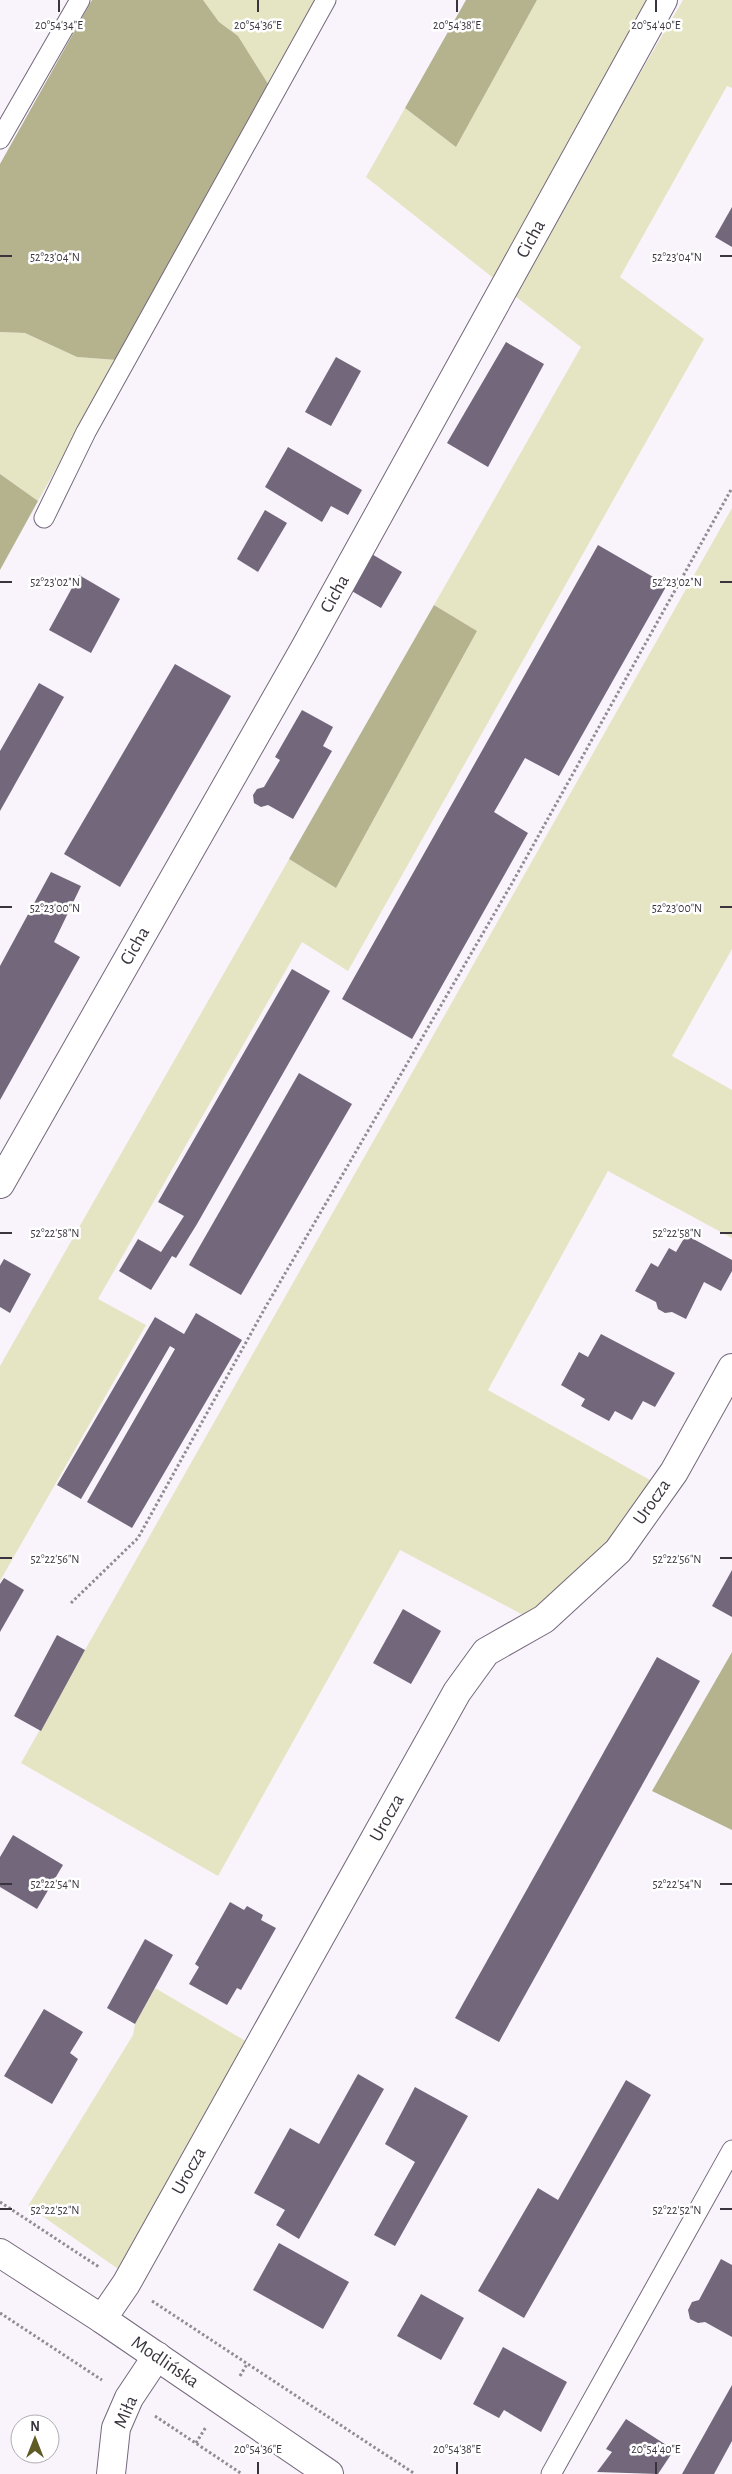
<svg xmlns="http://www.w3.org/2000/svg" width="732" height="2474" font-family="'Alegreya Sans',sans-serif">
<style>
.green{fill:#e6e5c3}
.forest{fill:#b4b38e}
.building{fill:#72677b}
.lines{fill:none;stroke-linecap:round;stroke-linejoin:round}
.service-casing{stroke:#74687c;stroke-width:21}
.minor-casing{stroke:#74687c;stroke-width:30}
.secondary-casing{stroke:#74687c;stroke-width:30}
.path{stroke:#908b94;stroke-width:3;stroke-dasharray:2.5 2.5;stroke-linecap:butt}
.service{stroke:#fff;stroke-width:19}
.minor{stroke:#fff;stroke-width:28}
.secondary{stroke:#fff;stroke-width:28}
.ticks{fill:none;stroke:#39343d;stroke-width:2}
.labels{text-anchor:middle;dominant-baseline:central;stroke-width:5;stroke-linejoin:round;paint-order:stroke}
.street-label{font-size:19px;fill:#39343d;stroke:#fff}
.ticks-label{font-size:12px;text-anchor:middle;fill:#39343d;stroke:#fff;stroke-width:5;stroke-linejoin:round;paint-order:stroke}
</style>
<rect width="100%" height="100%" fill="#f9f3fc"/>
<!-- green -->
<g class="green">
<polygon points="203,0 316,0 270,87 238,36 219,22"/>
<polygon points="537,0 652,0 497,281 366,177 405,108 456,147"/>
<polygon points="683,0 732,0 732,88 727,86 620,277 704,339 348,971 302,942 98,1299 146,1325 0,1581 0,1366 289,859 336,888 477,631 434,605 581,347 511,293"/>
<polygon points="0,332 25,333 77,357 117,360 38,501 0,474"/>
<path d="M732 508V949L672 1056 732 1090V1238L608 1171 488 1390 650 1480C630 1531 568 1583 527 1617L400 1550 218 1876 21 1763Z"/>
<polygon points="155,1988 249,2043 121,2271 28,2206 133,2035 135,2024"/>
</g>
<!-- forest -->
<g class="forest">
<polygon points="92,0 203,0 219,22 238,36 270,87 117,360 77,357 25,333 0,332 0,164"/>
<polygon points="466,0 537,0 456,147 405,108"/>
<polygon points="0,474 38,501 0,570"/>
<polygon points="434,605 477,631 336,888 289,859"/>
<polygon points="732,1652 732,1830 652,1791"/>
</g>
<!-- building -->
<g class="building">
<polygon points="732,207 732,247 715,237"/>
<polygon points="506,342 544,364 488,467 447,443"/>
<polygon points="336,357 361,371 331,426 305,412"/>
<polygon points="288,447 362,490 348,515 331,506 322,522 265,487"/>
<polygon points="265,510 287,523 258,572 237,559"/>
<polygon points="598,545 667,585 559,776 525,758 494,812 528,833 412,1039 342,999"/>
<polygon points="370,553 402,572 381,608 350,590"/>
<polygon points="79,575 120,599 91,653 49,630"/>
<polygon points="175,664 231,696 120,887 64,854"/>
<polygon points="39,683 64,697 0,811 0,751"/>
<polygon points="302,710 333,727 323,746 332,751 293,819 268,805 261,807 254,803 253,795 257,789 264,787 280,760 275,757"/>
<polygon points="51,872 81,886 54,942 80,957 0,1100 0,966"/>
<polygon points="292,969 330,991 197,1224 176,1258 172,1256 151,1290 119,1271 138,1239 161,1252 184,1216 158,1202"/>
<polygon points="299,1073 352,1104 241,1295 189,1265"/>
<polygon points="686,1235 732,1260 732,1271 721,1291 704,1282 686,1319 672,1312 665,1313 658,1309 656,1302 635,1291 651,1263 658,1267 669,1248 676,1252"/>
<polygon points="4,1259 31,1274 10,1313 0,1307 0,1266"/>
<polygon points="196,1313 242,1340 132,1528 87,1502 175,1349 170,1346 81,1499 57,1485 155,1317 184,1334"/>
<polygon points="601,1334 675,1373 655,1407 643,1401 632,1420 615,1411 609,1421 581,1406 585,1399 561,1385 579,1352 588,1357"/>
<polygon points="732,1570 732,1617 712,1606"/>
<polygon points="4,1578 24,1590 0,1632 0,1584"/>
<polygon points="403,1609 441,1631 411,1684 373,1663"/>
<polygon points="57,1635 85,1650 41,1731 14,1716"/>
<polygon points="657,1657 700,1681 499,2042 455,2018"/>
<polygon points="13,1835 63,1865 37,1909 0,1887 0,1857"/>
<polygon points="230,1902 244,1910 247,1906 263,1915 261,1920 276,1928 241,1990 237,1988 227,2005 189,1984 199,1967 195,1964"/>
<polygon points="145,1939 173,1955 135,2024 107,2008"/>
<polygon points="44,2009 83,2032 70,2053 78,2059 52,2104 4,2076"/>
<polygon points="358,2074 384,2089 299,2239 276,2225 285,2210 254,2193 290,2128 319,2144"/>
<polygon points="626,2080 651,2095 524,2318 478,2291 538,2188 558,2200"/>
<polygon points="415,2087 468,2116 395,2246 374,2235 415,2162 385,2144"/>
<polygon points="279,2243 349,2282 323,2329 253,2290"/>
<polygon points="721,2259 732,2265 732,2337 705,2322 698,2323 690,2319 688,2310 692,2302 699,2300"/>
<polygon points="421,2294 464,2318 441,2360 397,2336"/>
<polygon points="503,2347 567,2382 541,2432 504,2410 499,2418 473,2404"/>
<polygon points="732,2385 732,2441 714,2474 682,2474"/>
<polygon points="626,2419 674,2450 658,2474 597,2472 612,2452 606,2449"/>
</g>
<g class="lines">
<!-- service casing -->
<g class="service-casing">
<g id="service">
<polyline points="0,139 80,0"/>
<polyline points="44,518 86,432 326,0"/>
<polyline points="551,2474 732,2150"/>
</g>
</g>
<!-- minor casing -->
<g class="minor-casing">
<g id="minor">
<polyline points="0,1184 305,648 663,0"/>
<polyline points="102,2319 126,2284 457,1692 486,1652 544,1619 618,1551 674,1472 732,1368"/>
<polyline points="111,2474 116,2428 129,2398 157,2356"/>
</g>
</g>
<!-- secondary casing -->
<g class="secondary-casing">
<polyline id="secondary" points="0,2253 102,2319 329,2474"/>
</g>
<!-- path -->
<g class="path">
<polyline points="71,1603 138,1538 265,1308 511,885 732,488"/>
<polyline points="0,2202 99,2267"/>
<polyline points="152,2301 415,2474"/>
<polyline points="0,2313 102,2380"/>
<polyline points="240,2376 247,2364"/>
<polyline points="155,2416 242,2474"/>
<polyline points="196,2443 206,2427"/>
</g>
<!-- service -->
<use href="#service" class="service"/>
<!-- minor -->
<use href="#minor" class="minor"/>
<!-- secondary -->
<use href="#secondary" class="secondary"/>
</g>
<!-- ticks -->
<path class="ticks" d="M59 0V12M258 0V12M457 0V12M656 0V12M0 256H12M720 256H732M0 582H12M720 582H732M0 907H12M720 907H732M0 1233H12M720 1233H732M0 1558H12M720 1558H732M0 1884H12M720 1884H732M0 2209H12M720 2209H732M258 2462V2474M457 2462V2474M656 2462V2474"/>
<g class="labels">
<!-- street labels -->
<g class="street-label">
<text transform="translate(531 239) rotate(-61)">Cicha</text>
<text transform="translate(335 594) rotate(-61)">Cicha</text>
<text transform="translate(135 946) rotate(-60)">Cicha</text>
<text transform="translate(652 1502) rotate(-55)">Urocza</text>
<text transform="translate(387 1818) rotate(-61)">Urocza</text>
<text transform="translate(189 2171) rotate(-61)">Urocza</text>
<text transform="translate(165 2362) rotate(34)">Modlińska</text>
<text transform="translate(126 2412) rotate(-67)">Miła</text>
</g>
</g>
<g class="ticks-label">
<text x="59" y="29">20°54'34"E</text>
<text x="258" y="29">20°54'36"E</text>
<text x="457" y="29">20°54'38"E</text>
<text x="656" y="29">20°54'40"E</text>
<text x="55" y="261">52°23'04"N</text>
<text x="677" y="261">52°23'04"N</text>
<text x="55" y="586">52°23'02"N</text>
<text x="677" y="586">52°23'02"N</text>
<text x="55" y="912">52°23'00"N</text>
<text x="677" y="912">52°23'00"N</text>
<text x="55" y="1237">52°22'58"N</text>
<text x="677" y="1237">52°22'58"N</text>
<text x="55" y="1563">52°22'56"N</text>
<text x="677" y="1563">52°22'56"N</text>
<text x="55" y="1888">52°22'54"N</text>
<text x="677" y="1888">52°22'54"N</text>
<text x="55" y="2214">52°22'52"N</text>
<text x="677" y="2214">52°22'52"N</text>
<text x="258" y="2453">20°54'36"E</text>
<text x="457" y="2453">20°54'38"E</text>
<text x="656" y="2453">20°54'40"E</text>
</g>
<!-- north arrow -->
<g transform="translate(35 2439)"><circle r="24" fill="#ffffff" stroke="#b0aeb1"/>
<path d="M0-4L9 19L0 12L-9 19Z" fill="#5e5b27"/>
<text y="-8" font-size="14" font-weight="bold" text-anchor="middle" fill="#39343d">N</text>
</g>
</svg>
